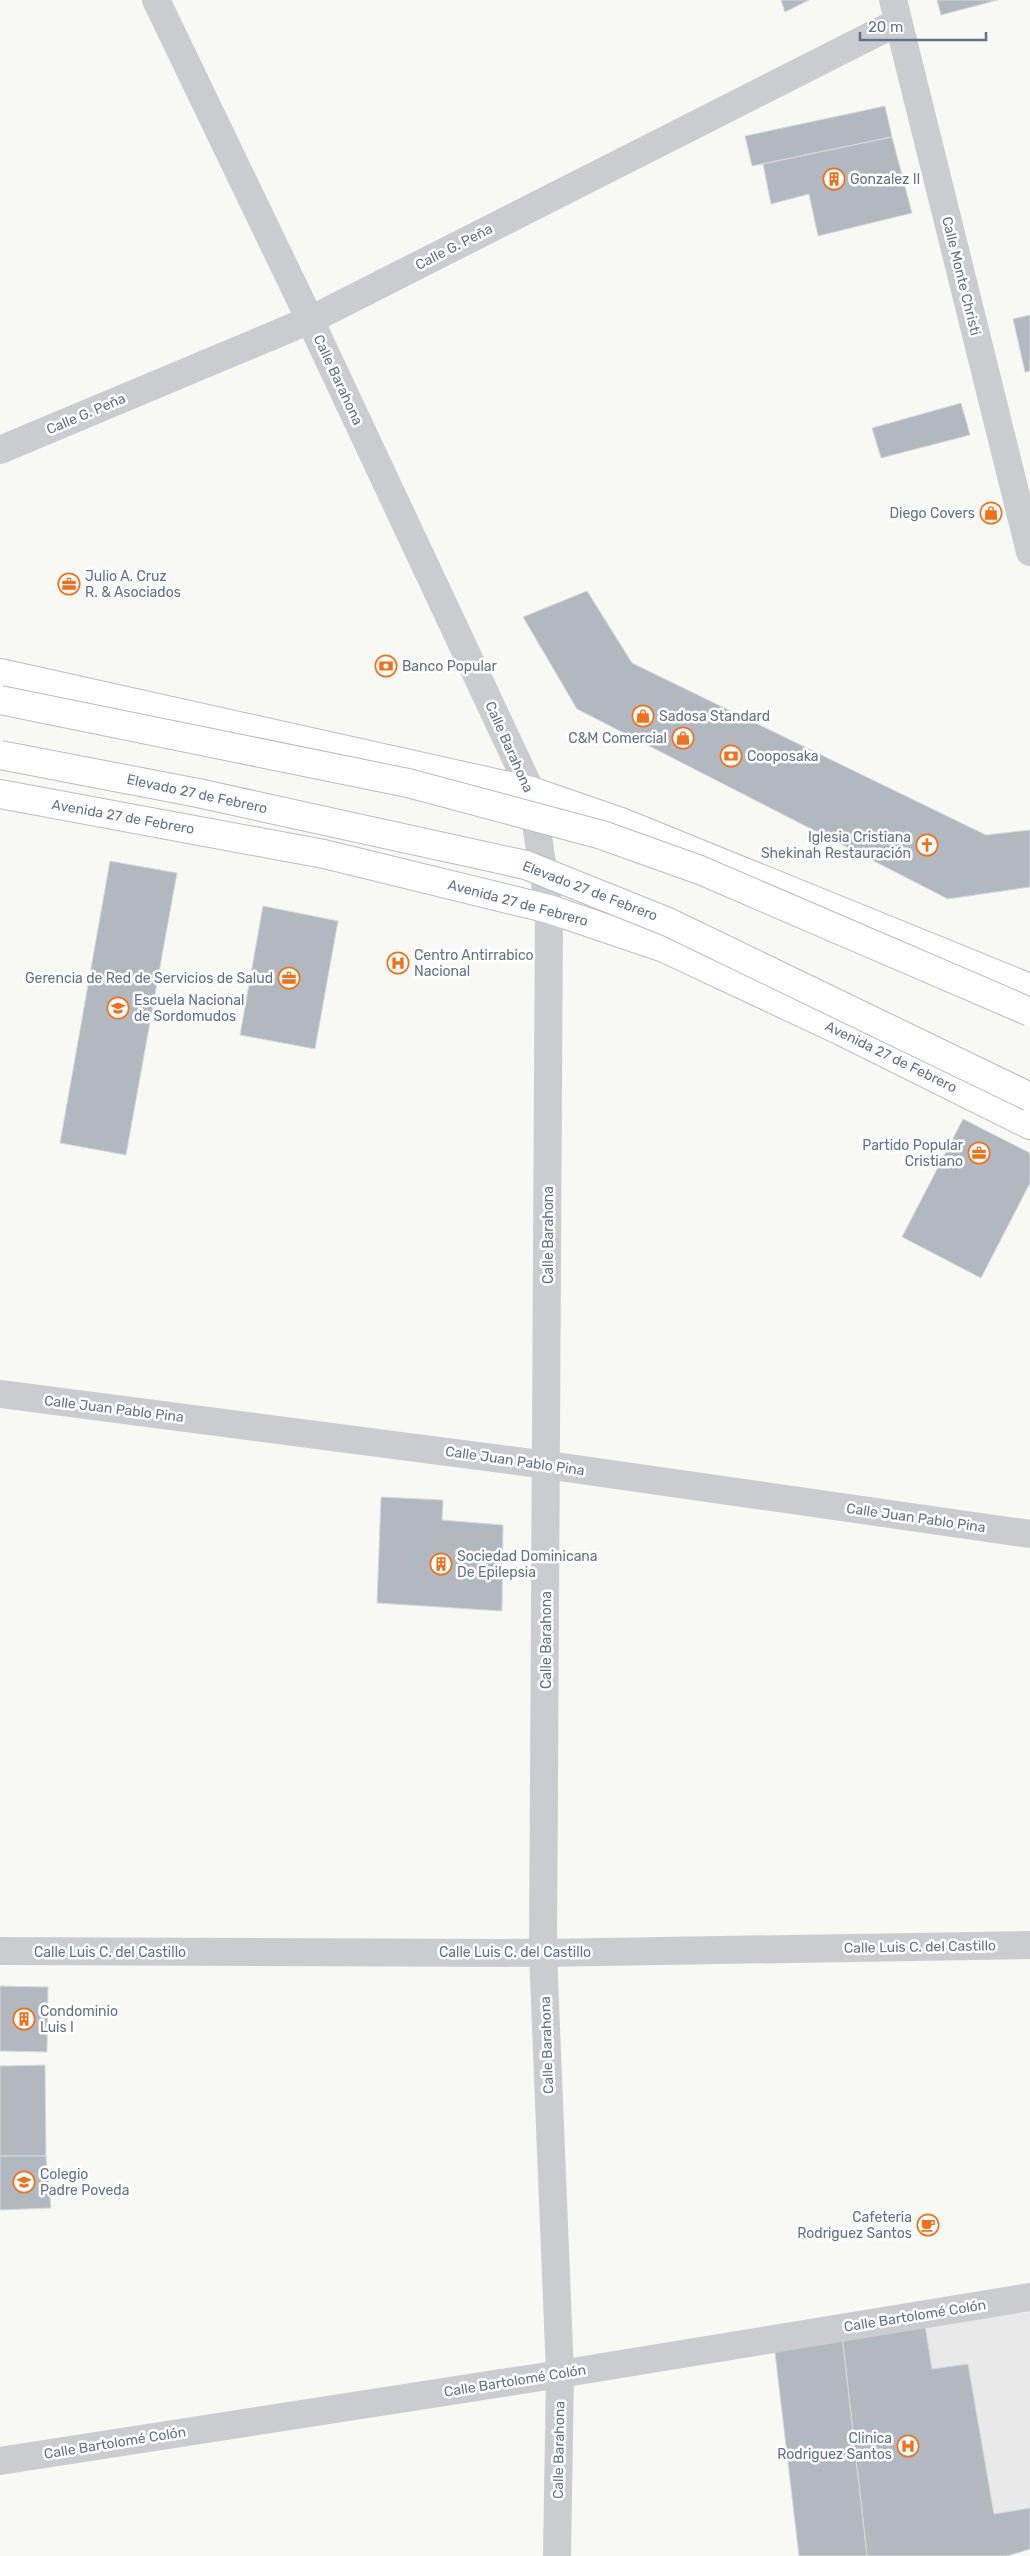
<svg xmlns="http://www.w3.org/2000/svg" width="1030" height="2556" font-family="Rubik,sans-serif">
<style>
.built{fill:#e8e9e8}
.building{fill:#b2b8c0;stroke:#d9dad7}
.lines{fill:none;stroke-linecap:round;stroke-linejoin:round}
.major-casing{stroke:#babdc2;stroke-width:30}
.minor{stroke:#caccd0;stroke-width:28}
.major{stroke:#fff;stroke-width:28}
.highway-bridge-casing{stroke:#b9bcc0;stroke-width:30;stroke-linecap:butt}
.highway-bridge{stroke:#fff;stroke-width:28}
.labels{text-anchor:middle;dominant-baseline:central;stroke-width:5;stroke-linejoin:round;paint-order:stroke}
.poi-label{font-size:14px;fill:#647289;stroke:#fff;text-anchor:start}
.street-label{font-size:14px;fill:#647289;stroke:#fff}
</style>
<rect width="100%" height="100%" fill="#f8f8f5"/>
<!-- built -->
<polygon class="built" points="1030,2312 1030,2549 1007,2556 799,2556 774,2344"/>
<!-- building -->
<g class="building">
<polygon points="781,0 809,0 785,12"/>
<polygon points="937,0 998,0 941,15"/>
<polygon points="885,106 892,137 752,166 745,136"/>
<polygon points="892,137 912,213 818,236 809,194 771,204 763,164"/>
<polygon points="1030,315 1030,371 1025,372 1013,319"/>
<polygon points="961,403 970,435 881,458 872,428"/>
<polygon points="587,591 632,663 986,835 1030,830 1030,887 948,899 577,709 523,617"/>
<polygon points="110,861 177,873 126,1155 60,1143"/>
<polygon points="263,906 338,921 315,1049 240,1035"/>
<polygon points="963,1119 1030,1153 1030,1183 981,1278 902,1237"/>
<polygon points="381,1497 443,1500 442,1520 503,1525 502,1611 377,1603"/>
<polygon points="0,1986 48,1987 47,2052 0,2051"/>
<polygon points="45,2065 46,2156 0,2156 0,2066"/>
<polygon points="0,2156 46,2156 51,2208 0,2210"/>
<polygon points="925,2325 932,2369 968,2364 994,2514 1030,2508 1030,2549 1007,2556 867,2556 842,2335"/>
<polygon points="842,2335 867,2556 799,2556 774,2344"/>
</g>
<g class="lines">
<!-- major casing -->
<g class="major-casing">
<g id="major">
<polyline points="0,673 531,791 621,822 1030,988"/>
<polyline points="0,794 324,854 549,909 664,948 841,1031 1030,1125"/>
</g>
</g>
<!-- minor -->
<g class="minor">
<polyline points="156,0 310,320 531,791 549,909 543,1953 560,2374 557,2556"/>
<polyline points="893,0 1030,552"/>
<polyline points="0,450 310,320 898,22"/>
<polyline points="0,1394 547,1465 1030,1534"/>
<polyline points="0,1951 543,1953 1030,1945"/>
<polyline points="0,2461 560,2374 1030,2297"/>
</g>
<!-- major -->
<use href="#major" class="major"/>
<!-- highway-bridge casing -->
<g class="highway-bridge-casing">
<g id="highway-bridge">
<polyline points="0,700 408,783 602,835 700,870 1030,1012"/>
<polyline points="0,755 198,793 526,865 668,922 1030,1097"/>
</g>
</g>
<!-- highway-bridge -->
<use href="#highway-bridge" class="highway-bridge"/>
</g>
<!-- icons -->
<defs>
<g id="building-ring" transform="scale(1.125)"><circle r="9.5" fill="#fff" stroke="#f3701a" stroke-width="1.5"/><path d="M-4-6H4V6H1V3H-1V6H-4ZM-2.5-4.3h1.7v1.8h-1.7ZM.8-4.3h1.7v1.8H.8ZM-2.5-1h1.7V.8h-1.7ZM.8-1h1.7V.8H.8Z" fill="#f3701a"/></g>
<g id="shop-ring" transform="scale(1.125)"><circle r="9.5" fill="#fff" stroke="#f3701a" stroke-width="1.5"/><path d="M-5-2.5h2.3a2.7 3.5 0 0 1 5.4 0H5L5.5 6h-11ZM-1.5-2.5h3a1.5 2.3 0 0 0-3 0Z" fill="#f3701a"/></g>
<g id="office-ring" transform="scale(1.125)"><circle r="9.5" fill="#fff" stroke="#f3701a" stroke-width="1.5"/><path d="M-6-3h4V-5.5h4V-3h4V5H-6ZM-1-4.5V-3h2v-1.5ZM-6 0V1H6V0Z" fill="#f3701a"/></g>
<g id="bank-ring" transform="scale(1.125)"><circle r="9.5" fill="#fff" stroke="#f3701a" stroke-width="1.5"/><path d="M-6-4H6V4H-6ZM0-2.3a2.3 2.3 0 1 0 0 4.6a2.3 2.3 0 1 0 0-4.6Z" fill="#f3701a"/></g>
<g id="church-ring" transform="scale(1.125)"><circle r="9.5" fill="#fff" stroke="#f3701a" stroke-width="1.5"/><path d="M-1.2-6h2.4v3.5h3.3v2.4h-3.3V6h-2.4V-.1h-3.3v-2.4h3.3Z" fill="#f3701a"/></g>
<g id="hospital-ring" transform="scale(1.125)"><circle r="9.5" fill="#fff" stroke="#f3701a" stroke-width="1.5"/><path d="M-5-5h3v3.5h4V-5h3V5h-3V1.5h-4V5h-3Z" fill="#f3701a"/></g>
<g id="school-ring" transform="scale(1.125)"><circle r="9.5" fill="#fff" stroke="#f3701a" stroke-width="1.5"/><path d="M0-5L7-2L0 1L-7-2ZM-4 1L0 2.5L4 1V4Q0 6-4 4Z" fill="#f3701a"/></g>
<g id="cafe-ring" transform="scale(1.125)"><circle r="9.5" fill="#fff" stroke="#f3701a" stroke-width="1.5"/><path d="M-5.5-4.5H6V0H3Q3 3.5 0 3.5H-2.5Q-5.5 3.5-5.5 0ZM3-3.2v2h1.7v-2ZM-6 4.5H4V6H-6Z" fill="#f3701a"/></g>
</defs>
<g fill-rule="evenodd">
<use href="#building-ring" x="834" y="179"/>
<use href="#shop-ring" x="991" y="513"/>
<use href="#office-ring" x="69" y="584"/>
<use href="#bank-ring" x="386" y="666"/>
<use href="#shop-ring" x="643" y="716"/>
<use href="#shop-ring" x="683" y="738"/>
<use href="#bank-ring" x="731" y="756"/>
<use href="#church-ring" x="927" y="845"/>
<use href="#hospital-ring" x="398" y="963"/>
<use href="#office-ring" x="289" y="978"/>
<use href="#school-ring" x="118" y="1008"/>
<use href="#office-ring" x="979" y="1153"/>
<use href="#building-ring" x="441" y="1564"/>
<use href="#building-ring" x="24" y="2019"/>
<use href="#school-ring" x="24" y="2182"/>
<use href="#cafe-ring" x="928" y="2225"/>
<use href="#hospital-ring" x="908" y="2446"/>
</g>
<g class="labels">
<!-- poi labels -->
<g class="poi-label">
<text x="850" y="179">Gonzalez II</text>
<text x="975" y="513" text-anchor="end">Diego Covers</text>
<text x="85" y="576">Julio A. Cruz<tspan x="85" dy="16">R. &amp; Asociados</tspan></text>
<text x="402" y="666">Banco Popular</text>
<text x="659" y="716">Sadosa Standard</text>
<text x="667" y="738" text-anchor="end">C&amp;M Comercial</text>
<text x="747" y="756">Cooposaka</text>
<text x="911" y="837" text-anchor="end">Iglesia Cristiana<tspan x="911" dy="16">Shekinah Restauración</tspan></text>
<text x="414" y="955">Centro Antirrabico<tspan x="414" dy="16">Nacional</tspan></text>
<text x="273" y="978" text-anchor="end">Gerencia de Red de Servicios de Salud</text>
<text x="134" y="1000">Escuela Nacional<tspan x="134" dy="16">de Sordomudos</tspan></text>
<text x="963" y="1145" text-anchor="end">Partido Popular<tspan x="963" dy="16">Cristiano</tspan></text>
<text x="457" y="1556">Sociedad Dominicana<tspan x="457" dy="16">De Epilepsia</tspan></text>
<text x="40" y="2011">Condominio<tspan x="40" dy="16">Luis I</tspan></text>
<text x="40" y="2174">Colegio<tspan x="40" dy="16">Padre Poveda</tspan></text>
<text x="912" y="2217" text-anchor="end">Cafeteria<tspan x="912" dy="16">Rodriguez Santos</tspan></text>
<text x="892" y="2438" text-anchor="end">Clinica<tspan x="892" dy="16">Rodriguez Santos</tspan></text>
</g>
<!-- street labels -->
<g class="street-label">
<text transform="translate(454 247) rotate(-27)">Calle G. Peña</text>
<text transform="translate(961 276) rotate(76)">Calle Monte Christi</text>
<text transform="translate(338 380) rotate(65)">Calle Barahona</text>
<text transform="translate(86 414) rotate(-23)">Calle G. Peña</text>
<text transform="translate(509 747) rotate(66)">Calle Barahona</text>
<text transform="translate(197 794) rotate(12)">Elevado 27 de Febrero</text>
<text transform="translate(123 817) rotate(10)">Avenida 27 de Febrero</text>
<text transform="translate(590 891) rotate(21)">Elevado 27 de Febrero</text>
<text transform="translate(518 903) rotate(15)">Avenida 27 de Febrero</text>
<text transform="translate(891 1057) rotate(26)">Avenida 27 de Febrero</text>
<text transform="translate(548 1235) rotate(-90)">Calle Barahona</text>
<text transform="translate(114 1409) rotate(7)">Calle Juan Pablo Pina</text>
<text transform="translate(515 1461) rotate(8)">Calle Juan Pablo Pina</text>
<text transform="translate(916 1518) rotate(8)">Calle Juan Pablo Pina</text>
<text transform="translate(546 1640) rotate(-90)">Calle Barahona</text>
<text transform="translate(920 1947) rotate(-1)">Calle Luis C. del Castillo</text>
<text x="110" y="1952">Calle Luis C. del Castillo</text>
<text x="515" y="1952">Calle Luis C. del Castillo</text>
<text transform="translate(547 2045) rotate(-92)">Calle Barahona</text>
<text transform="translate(915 2316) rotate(-9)">Calle Bartolomé Colón</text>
<text transform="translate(515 2381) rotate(-9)">Calle Bartolomé Colón</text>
<text transform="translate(115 2443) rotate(-9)">Calle Bartolomé Colón</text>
<text transform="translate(559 2450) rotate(-89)">Calle Barahona</text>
</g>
</g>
<!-- scale -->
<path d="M860 32v8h126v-8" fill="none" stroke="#647289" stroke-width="2.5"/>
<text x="868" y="32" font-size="15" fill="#647289" stroke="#ffffff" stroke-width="4" paint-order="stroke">20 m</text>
</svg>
